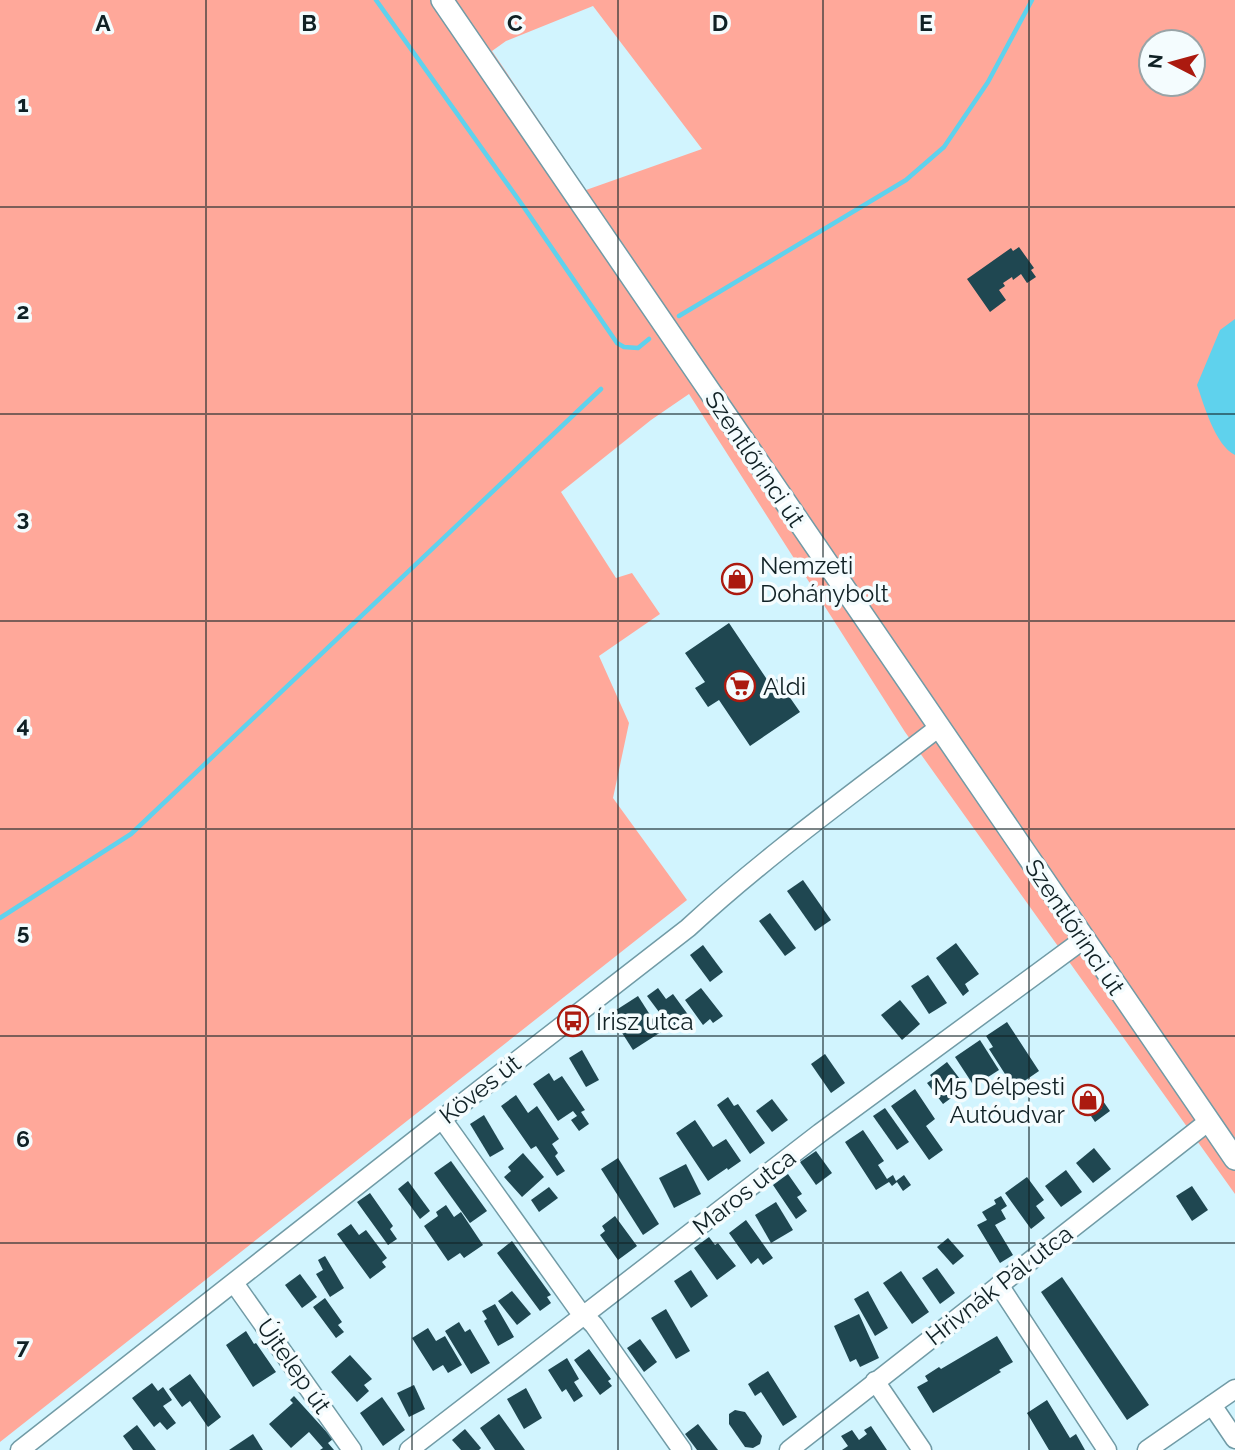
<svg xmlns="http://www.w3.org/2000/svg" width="1235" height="1450" font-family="Raleway,sans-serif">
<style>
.green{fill:#ffa89a;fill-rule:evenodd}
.water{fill:#5fd2ed}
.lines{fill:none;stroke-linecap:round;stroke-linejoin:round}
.stream{stroke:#5fd2ed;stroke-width:4.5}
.building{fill:#1f4751}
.minor-casing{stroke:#719ba6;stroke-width:21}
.major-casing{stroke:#719ba6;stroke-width:24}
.minor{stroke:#fff;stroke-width:18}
.major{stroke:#fff;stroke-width:21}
.grid{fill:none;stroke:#102125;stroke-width:2;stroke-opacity:0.55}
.labels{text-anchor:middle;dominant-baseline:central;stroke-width:7;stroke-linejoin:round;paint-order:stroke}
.street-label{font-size:24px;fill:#102125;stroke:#f4fcfe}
.poi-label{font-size:24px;fill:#102125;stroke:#f4fcfe;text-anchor:start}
.grid-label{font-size:23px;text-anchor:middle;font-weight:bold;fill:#102125;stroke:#f4fcfe;stroke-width:7;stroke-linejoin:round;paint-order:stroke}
</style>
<rect width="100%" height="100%" fill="#d1f4fe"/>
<!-- green -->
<path class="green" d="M0 0H1235V1194L905 732 689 394 651 420 561 492 616 578 632 573 660 614 599 656 629 723 613 798 687 900 0 1442ZM593 6 702 149 586 190 492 51 506 41ZM1151 42H1193V84H1151Z"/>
<!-- water -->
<path class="water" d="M1235 319V455C1215 445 1204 405 1197 385L1220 330Z"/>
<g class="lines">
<!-- stream -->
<g class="stream">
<polyline points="376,0 523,206 617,343 624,347 638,348 649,339"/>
<polyline points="679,316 906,180 944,147 988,82 1032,0"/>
<polyline points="0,918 131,834 601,389"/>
</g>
</g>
<!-- building -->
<g class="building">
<polygon points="1019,247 1034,268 1031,270 1036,277 1027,283 1021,274 1013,280 1012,277 1003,283 1005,286 999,290 1006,300 990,312 967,279 1011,248 1013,251"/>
<polygon points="729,623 770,684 777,679 800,712 750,746 719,700 708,707 695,688 705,682 685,653"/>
<polygon points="803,880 831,920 815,931 787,891"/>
<polygon points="770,913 796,948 785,956 759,921"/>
<polygon points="956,943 979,974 965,984 969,991 963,996 936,958"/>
<polygon points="703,945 723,972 710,982 690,955"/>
<polygon points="928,975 947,1003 929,1014 911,986"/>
<polygon points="658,988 666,999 673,994 689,1016 671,1028 647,996"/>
<polygon points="701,988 723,1016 713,1023 710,1019 703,1025 685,1000"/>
<polygon points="638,996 661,1032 633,1050 610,1014"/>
<polygon points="900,1000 920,1024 902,1040 881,1015"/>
<polygon points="1007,1022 1039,1071 1014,1088 989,1049 993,1047 986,1036"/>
<polygon points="980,1040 999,1070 974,1086 955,1057"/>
<polygon points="582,1050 599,1080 586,1087 569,1058"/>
<polygon points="825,1054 845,1083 831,1093 811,1064"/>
<polygon points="947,1062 966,1087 943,1104 927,1083 933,1079 930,1075"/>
<polygon points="549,1073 554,1081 562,1076 585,1110 581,1112 589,1124 579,1131 571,1120 577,1116 573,1111 558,1121 533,1084"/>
<polygon points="915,1089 935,1119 926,1126 943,1150 929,1160 891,1106"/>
<polygon points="1091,1089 1100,1103 1103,1101 1110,1111 1095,1122 1091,1116 1102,1108 1100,1105 1087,1114 1076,1098"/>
<polygon points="516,1095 528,1113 537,1106 559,1139 552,1144 558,1153 555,1156 565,1171 557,1176 536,1146 531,1149 501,1106"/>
<polygon points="728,1097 734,1106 738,1104 765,1143 750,1154 717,1105"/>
<polygon points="772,1099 788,1120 772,1132 756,1111"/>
<polygon points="885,1108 909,1142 897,1150 873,1116"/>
<polygon points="484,1115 504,1149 490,1157 470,1124"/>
<polygon points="695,1120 713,1147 726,1139 741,1161 728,1170 727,1168 708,1181 676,1133"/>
<polygon points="863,1130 884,1161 878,1165 887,1179 893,1175 896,1181 904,1175 911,1185 903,1191 897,1182 892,1186 889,1182 876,1190 845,1142"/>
<polygon points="1094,1148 1111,1169 1093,1183 1076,1163"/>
<polygon points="816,1151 832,1173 816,1185 800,1162"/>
<polygon points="523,1153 544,1177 522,1197 504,1177 511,1171 508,1167"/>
<polygon points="618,1158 659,1224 643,1235 601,1169"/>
<polygon points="451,1161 487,1211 470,1223 434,1173"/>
<polygon points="686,1164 701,1194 674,1208 659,1178"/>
<polygon points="1066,1170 1082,1192 1061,1207 1045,1186"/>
<polygon points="788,1174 802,1194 797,1197 807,1211 796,1219 773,1185"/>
<polygon points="1027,1177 1044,1200 1036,1206 1045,1218 1031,1229 1005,1193"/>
<polygon points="408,1181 430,1211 420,1219 398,1189"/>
<polygon points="1192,1186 1208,1210 1192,1221 1176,1196"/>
<polygon points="549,1187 558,1198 539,1212 531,1200"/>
<polygon points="370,1193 393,1226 390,1229 397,1239 388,1245 357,1202"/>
<polygon points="1001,1196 1007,1206 1001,1210 1006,1219 995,1225 1013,1255 1000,1263 977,1225 987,1220 982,1212 996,1204 994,1200"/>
<polygon points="776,1202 793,1230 771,1243 755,1215"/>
<polygon points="446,1205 454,1217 461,1212 483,1245 464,1258 460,1253 448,1261 424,1226 438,1216 436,1212"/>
<polygon points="615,1216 637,1246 618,1260 600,1235 605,1231 602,1226"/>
<polygon points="746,1220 773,1258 763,1265 758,1258 751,1264 729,1233"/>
<polygon points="351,1224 359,1235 366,1230 387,1258 382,1262 386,1267 370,1279 337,1234"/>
<polygon points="709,1237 715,1245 718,1243 736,1266 717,1280 694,1248"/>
<polygon points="948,1238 964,1256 953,1265 937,1247"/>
<polygon points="512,1241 551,1295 547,1297 551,1303 540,1311 497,1253"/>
<polygon points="325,1256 344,1288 330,1297 316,1274 323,1270 318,1260"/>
<polygon points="937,1268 955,1293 940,1304 922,1278"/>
<polygon points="691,1270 708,1296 691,1308 674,1281"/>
<polygon points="901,1271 929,1312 912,1324 883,1283"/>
<polygon points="300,1274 317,1297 302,1308 285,1285"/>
<polygon points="1062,1277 1149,1405 1127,1420 1041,1292"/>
<polygon points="512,1291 531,1314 517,1325 498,1301"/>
<polygon points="868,1291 888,1328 875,1336 854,1299"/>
<polygon points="325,1298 342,1322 338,1325 344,1332 336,1338 313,1307"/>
<polygon points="495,1304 514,1337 498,1346 484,1321 487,1319 482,1311"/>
<polygon points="666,1309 690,1351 676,1359 651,1318"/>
<polygon points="859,1314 879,1358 860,1367 856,1359 850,1362 834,1326"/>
<polygon points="459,1322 465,1332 470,1329 490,1363 471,1374 445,1331"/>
<polygon points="428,1328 436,1341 445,1336 462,1365 448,1373 443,1365 433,1371 412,1338"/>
<polygon points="246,1331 254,1344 256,1343 276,1372 253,1387 226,1345"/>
<polygon points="997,1336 1013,1362 999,1370 1001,1372 933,1413 917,1387 928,1381 925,1376 939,1367 941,1369"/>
<polygon points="640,1339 657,1362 644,1372 627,1348"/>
<polygon points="589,1349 611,1379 608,1381 612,1386 600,1395 574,1360"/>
<polygon points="350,1355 372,1379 364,1385 369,1391 357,1402 331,1372"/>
<polygon points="567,1358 579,1379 574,1382 583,1396 574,1402 566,1389 562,1392 548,1370"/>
<polygon points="768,1371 797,1417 783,1426 761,1392 755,1396 748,1384"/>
<polygon points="190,1374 221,1417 208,1427 190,1401 182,1407 169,1389"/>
<polygon points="152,1383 158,1391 163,1387 172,1400 163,1406 176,1423 167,1430 160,1422 154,1427 132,1398"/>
<polygon points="414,1385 425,1409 409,1417 397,1393"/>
<polygon points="526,1388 542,1418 524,1429 507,1399"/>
<polygon points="294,1396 333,1439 328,1443 334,1450 320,1450 323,1448 309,1432 291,1448 269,1424 293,1403 290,1400"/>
<polygon points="382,1397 405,1430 383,1446 360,1413"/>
<polygon points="1047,1400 1070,1438 1076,1434 1085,1450 1049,1450 1027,1413"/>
<polygon points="735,1410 745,1412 762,1436 760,1444 753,1448 745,1447 729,1424 729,1414"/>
<polygon points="499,1414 525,1450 495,1450 480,1428"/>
<polygon points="698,1424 718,1450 697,1450 685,1434"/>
<polygon points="137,1425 156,1450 133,1450 123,1436"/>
<polygon points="871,1426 887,1450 842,1450 848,1446 841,1436 852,1430 859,1440 867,1434 864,1430"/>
<polygon points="465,1429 481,1448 479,1450 461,1450 452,1440"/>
<polygon points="253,1434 263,1450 229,1450"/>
</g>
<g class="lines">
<!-- minor casing -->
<g class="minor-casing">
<g id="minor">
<polyline points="442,1119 577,1308 594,1325 682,1450"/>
<polyline points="234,1283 352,1450"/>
<polyline points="999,1285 1107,1450"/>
<polyline points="875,1381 922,1450"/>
<polyline points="1212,1405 1235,1439"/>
<path d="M20 1450 442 1119 688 928C767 855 854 793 938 728"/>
<polyline points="409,1450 820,1133 1084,939"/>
<polyline points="789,1450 1209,1121"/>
<polyline points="1147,1450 1235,1389"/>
</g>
</g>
<!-- major casing -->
<g class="major-casing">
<polyline id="major" points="442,0 1235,1159"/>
</g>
<!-- minor -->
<use href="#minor" class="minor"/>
<!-- major -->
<use href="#major" class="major"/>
</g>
<!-- grid -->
<path class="grid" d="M206 0V1450M412 0V1450M618 0V1450M823 0V1450M1029 0V1450M0 207H1235M0 414H1235M0 621H1235M0 829H1235M0 1036H1235M0 1243H1235"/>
<!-- icons -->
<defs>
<g id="shop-ring" transform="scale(1.575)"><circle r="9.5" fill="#f4fcfe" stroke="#ab1a0f" stroke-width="1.5"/><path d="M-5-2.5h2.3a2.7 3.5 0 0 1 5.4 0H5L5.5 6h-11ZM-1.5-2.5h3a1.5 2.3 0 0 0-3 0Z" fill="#ab1a0f"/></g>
<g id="supermarket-ring" transform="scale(1.575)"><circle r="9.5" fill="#f4fcfe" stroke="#ab1a0f" stroke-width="1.5"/><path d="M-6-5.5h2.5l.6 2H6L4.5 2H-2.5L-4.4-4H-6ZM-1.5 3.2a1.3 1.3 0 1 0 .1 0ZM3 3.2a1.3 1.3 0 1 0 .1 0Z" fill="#ab1a0f"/></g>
<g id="bus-ring" transform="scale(1.575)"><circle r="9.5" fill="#f4fcfe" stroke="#ab1a0f" stroke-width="1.5"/><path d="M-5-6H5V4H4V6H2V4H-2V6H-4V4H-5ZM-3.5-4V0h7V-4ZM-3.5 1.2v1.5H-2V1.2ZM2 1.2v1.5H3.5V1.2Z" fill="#ab1a0f"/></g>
</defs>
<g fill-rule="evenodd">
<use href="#shop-ring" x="737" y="579"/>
<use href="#supermarket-ring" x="740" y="686"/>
<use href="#bus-ring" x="573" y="1021"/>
<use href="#shop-ring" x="1088" y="1100"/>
</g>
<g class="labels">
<!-- street labels -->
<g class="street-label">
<text transform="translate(755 459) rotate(56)">Szentlőrinci út</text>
<text transform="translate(1075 927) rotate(56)">Szentlőrinci út</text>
<text transform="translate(480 1089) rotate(-38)">Köves út</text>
<text transform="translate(744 1192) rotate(-38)">Maros utca</text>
<text transform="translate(999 1285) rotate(-38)">Hrivnák Pál utca</text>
<text transform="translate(294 1366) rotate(55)">Újtelep út</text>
</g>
<!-- poi labels -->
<g class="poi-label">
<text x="760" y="565">Nemzeti<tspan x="760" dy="28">Dohánybolt</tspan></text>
<text x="763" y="686">Aldi</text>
<text x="596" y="1021">Írisz utca</text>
<text x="1065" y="1086" text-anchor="end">M5 Délpesti<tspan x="1065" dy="28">Autóudvar</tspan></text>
</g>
</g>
<g class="grid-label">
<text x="103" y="31">A</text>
<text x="309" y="31">B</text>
<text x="515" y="31">C</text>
<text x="720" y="31">D</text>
<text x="926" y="31">E</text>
<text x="23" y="112">1</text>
<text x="23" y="319">2</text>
<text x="23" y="526">3</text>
<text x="23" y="733">4</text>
<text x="23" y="940">5</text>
<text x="23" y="1147">6</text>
<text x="23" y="1354">7</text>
</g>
<!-- north arrow -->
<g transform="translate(1172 63) rotate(276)"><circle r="33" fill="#f4fcfe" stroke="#99a4a7" stroke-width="2"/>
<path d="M0-5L12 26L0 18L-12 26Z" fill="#ab1a0f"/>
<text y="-10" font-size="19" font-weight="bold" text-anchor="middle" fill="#102125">N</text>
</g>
</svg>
